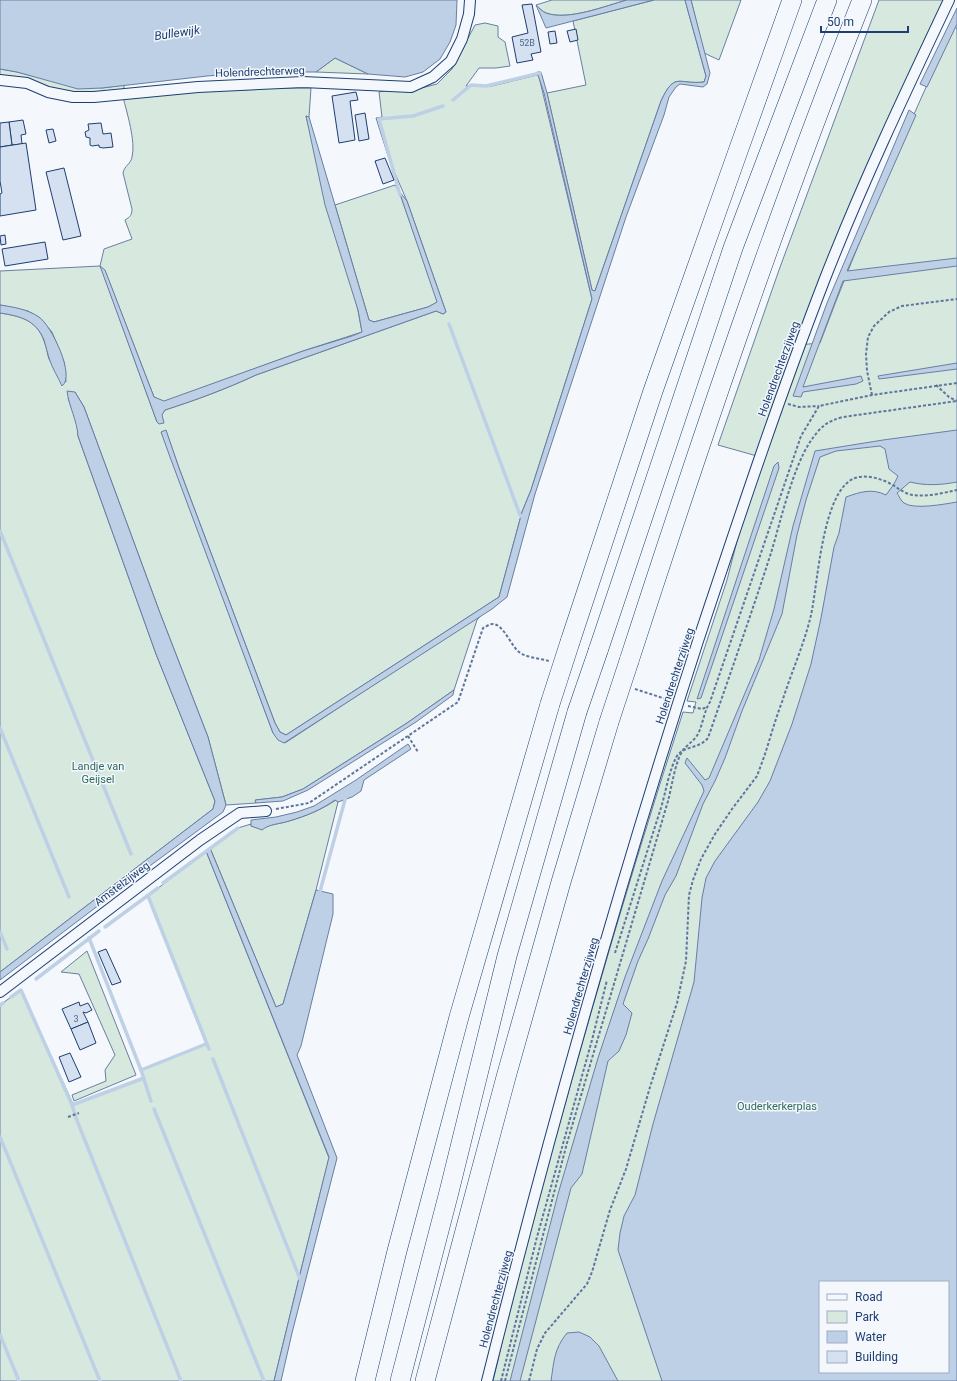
<svg xmlns="http://www.w3.org/2000/svg" width="957" height="1381" font-family="Roboto,sans-serif">
<style>
.green{fill:#d7e8df;stroke:#687fa3;fill-rule:evenodd}
.water{fill:#bed0e5;stroke:#687fa3;fill-rule:evenodd}
.lines{fill:none;stroke-linecap:round;stroke-linejoin:round}
.stream{stroke:#bed0e5;stroke-width:3.5}
.building{fill:#d5e0f0;stroke:#1d3f73}
.street-casing{stroke:#1d3f73;stroke-width:12}
.highway-casing{stroke:#1d3f73;stroke-width:20}
.path{stroke:#5e769c;stroke-width:2;stroke-dasharray:3 2;stroke-linecap:butt}
.street{stroke:#f4f7fb;stroke-width:10}
.highway{stroke:#f4f7fb;stroke-width:19}
.highway-bridge-casing{stroke:#1d3f73;stroke-width:20;stroke-linecap:butt}
.highway-bridge{stroke:#f4f7fb;stroke-width:19}
.labels{text-anchor:middle;dominant-baseline:central;stroke-width:3;stroke-linejoin:round;paint-order:stroke}
.number-label{font-size:9px;fill:#4b6792}
.street-label{font-size:11px;fill:#1d3f73;stroke:#f4f7fb}
.park-label{font-size:11px;fill:#2c6c60;stroke:#f4f7fb}
.water-label{font-size:12px;font-style:italic;fill:#1d3f73;stroke:#f4f7fb}
</style>
<rect width="100%" height="100%" fill="#f4f7fb"/>
<!-- green -->
<g class="green">
<path d="M552 0H627C605 6 568 21 546 13 543 12 539 8 536 5Z"/>
<path d="M654 0H685L706 76 704 82C678 85 675 71 661 101L595 291 592 290 547 93 586 85 573 21Z"/>
<polygon points="691,0 741,0 719,60 704,53"/>
<path d="M879 0H946L798 345 820 343C861 234 907 128 955 23L957 30V1381H493C500 1354 505 1326 512 1299 564 1102 620 906 683 712L693 713 696 702 687 701 727 580 762 444 757 456 718 445 779 270ZM820 1282H948V1372H820Z"/>
<path d="M485 23 498 26V37L505 42 510 66 496 68H479L466 86H492L537 75 539 77 592 299 531 490 522 512 499 597 286 735 280 732 275 723 179 468 166 431 162 432 273 733 285 743 483 613 477 620 454 690 407 723 303 789 282 797 256 800V803L226 805 208 737 160 613 84 407 75 392 68 398 78 426V436L156 654 215 801 213 809 0 972V313C20 316 37 320 44 341 47 347 47 354 49 359 53 367 61 375 66 382L64 362 52 332 40 318 28 311 0 305V271L100 266 104 249 132 239 125 220C130 217 132 215 132 209L123 173C124 166 131 164 132 157 136 142 127 113 123 97L234 88H311L309 117 306 116 358 310 362 332 303 351 164 402 154 397 105 271 101 267 157 422 165 410C196 400 226 389 256 375L436 311 443 314 446 312 407 201 390 162 376 118 382 117 379 92 388 90H414L437 84 452 69 475 25Z"/>
<polygon points="335,58 368,74 316,72"/>
<polygon points="0,69 17,72 41,78 102,88 124,85 124,94 94,97 0,80"/>
<polygon points="395,185 399,191 438,302 428,307 374,322 369,320 335,205"/>
<path d="M336 800 338 802 316 890 283 1004 276 1007 210 848 238 828 251 824V826L262 829C269 824 280 824 289 821 306 816 321 810 336 800Z"/>
<polygon points="206,851 329,1158 300,1274 274,1381 0,1381 0,1005 21,990 73,1104 144,1078 141,1070 206,1044 148,896"/>
<polygon points="87,951 136,1075 74,1101 72,1095 106,1081 105,1070 115,1055 79,974 61,972"/>
</g>
<!-- water -->
<g class="water">
<polygon points="0,0 457,0 456,25 450,42 440,59 423,72 405,77 368,74 335,58 316,72 256,72 207,76 102,88 78,89 17,72 0,69"/>
<path d="M627 0H654L546 28 536 5C539 8 543 12 546 13 568 21 605 6 627 0Z"/>
<path d="M685 0H691L710 73 707 84 703 87 680 84 676 87 669 97 664 115 626 217 535 494 507 597 492 609 284 743 278 740 273 733 170 457 161 432 166 430 179 468 275 723 280 732 286 735 499 597 522 512 531 490 592 299 544 93 537 72H541L547 93 592 290 595 291 661 101C675 71 678 85 704 82L706 76Z"/>
<polygon points="957,8 957,24 927,87 920,84"/>
<polygon points="909,110 916,115 847,271 957,258 957,266 843,281 803,387 861,376 863,381 856,384 803,392 801,397 793,396 827,303"/>
<path d="M306 116 309 117 369 320 374 322 428 307 437 302 399 191 407 201 446 312 443 314 436 311 256 375C226 389 196 400 165 410L162 415 164 423 159 424 157 422 100 266 105 270 154 397 164 401 303 351 352 336 362 332 358 310 325 205Z"/>
<path d="M0 305C13 307 27 309 39 317 51 325 76 376 62 386 58 377 52 368 49 358 47 352 46 346 44 340 36 320 20 316 0 313Z"/>
<polygon points="957,363 957,369 879,379 878,376"/>
<path d="M67 391 75 392 84 407 160 613 208 737 226 805 223 812 128 882 124 877 213 809 215 801 156 654 78 436C77 420 69 407 67 391Z"/>
<path d="M957 430V482C941 485 926 486 910 482L897 493C899 496 901 501 904 503 914 510 945 504 957 502V1381H662L618 1250 620 1233 624 1216 635 1195 653 1124 694 982 702 898 706 878 715 861 758 802 770 781 792 724 811 664 821 618 834 547 839 533 846 497C860 492 872 488 886 495L894 484 898 476 889 469 885 449 880 446 836 451 820 457 806 500 797 535 782 614 742 711 725 758 715 781 703 804 676 876 665 895 648 939 638 961 623 1004 632 1013 626 1035 619 1051 608 1061 582 1174 571 1188 520 1381H510L558 1194 598 1058 625 977 662 881 704 791 702 785 685 763 687 758 705 780 709 778 759 660 774 609 793 526 815 451 883 440ZM820 1282H948V1372H820Z"/>
<polygon points="778,462 779,468 701,698 697,699 774,466"/>
<polygon points="454,690 453,695 416,722 308,790 283,801 256,803 255,800 282,797 303,789 407,723"/>
<path d="M408 744 411 749 364 780 361 791 352 797 338 802 335 800C321 810 306 816 289 821 280 824 269 824 262 830L251 826V820L276 817 297 812 314 806 356 780Z"/>
<polygon points="210,848 276,1007 283,1004 316,890 333,894 333,914 301,1046 297,1055 337,1158 292,1333 281,1381 274,1381 300,1274 329,1157 206,851"/>
<polygon points="115,884 120,889 0,980 0,972"/>
<path d="M579 1332 590 1337 599 1346 618 1381H551C554 1361 554 1349 567 1333Z"/>
</g>
<g class="lines">
<!-- stream -->
<g class="stream">
<polyline points="453,100 471,85 486,86 540,73"/>
<polyline points="400,195 379,119 413,116 443,106"/>
<polyline points="449,324 520,515 523,518"/>
<polyline points="0,531 131,854"/>
<polyline points="0,728 69,897"/>
<polyline points="163,883 238,828"/>
<polyline points="319,895 346,796"/>
<polyline points="148,896 209,1049"/>
<polyline points="105,927 158,888"/>
<polyline points="0,932 7,949"/>
<polyline points="89,938 141,1070 151,1101"/>
<polyline points="36,979 99,931"/>
<polyline points="11,997 21,990 72,1105 76,1118 181,1381"/>
<polyline points="0,1005 3,1003"/>
<polyline points="213,1059 300,1279"/>
<polyline points="141,1070 206,1044"/>
<polyline points="72,1105 144,1078"/>
<polyline points="154,1109 264,1381"/>
<polyline points="0,1137 100,1381"/>
<polyline points="0,1335 19,1381"/>
</g>
</g>
<!-- building -->
<g class="building">
<polygon points="532,4 541,52 531,54 533,60 517,63 512,37 528,33 522,5"/>
<polygon points="576,29 578,40 570,42 567,31"/>
<polygon points="555,31 557,43 550,44 548,32"/>
<polygon points="356,92 358,100 350,101 355,140 339,143 332,96"/>
<polygon points="365,113 369,139 359,141 355,115"/>
<polygon points="23,120 26,134 21,135 22,144 12,145 9,122"/>
<polygon points="9,122 12,145 0,147 0,123"/>
<polygon points="101,123 103,134 111,133 113,147 103,148 99,147 99,145 92,146 90,145 90,138 86,137 85,132 89,130 88,124"/>
<polygon points="53,129 56,141 49,143 46,130"/>
<polygon points="26,143 36,210 0,216 0,194 2,193 0,181 0,147"/>
<polygon points="385,158 394,180 383,184 375,161"/>
<polygon points="64,168 81,236 63,240 46,172"/>
<polygon points="5,235 6,244 1,245 0,236"/>
<polygon points="45,242 48,259 5,266 2,249"/>
<polygon points="106,949 121,982 112,985 98,952"/>
<polygon points="79,1002 80,1006 88,1003 92,1010 86,1013 83,1012 88,1022 71,1029 62,1009"/>
<polygon points="88,1022 96,1043 80,1050 71,1029"/>
<polygon points="70,1053 81,1077 69,1082 59,1057"/>
</g>
<g class="lines">
<!-- street casing -->
<g class="street-casing">
<g id="street">
<polyline points="0,80 27,83 48,92 73,97 94,97 198,87 303,82 411,87 433,77 451,61 462,39 469,14 470,0"/>
<polyline points="0,992 200,840 240,813 266,811"/>
<path d="M487 1381C549 1132 619 885 698 641 738 521 778 400 824 281 861 186 905 93 949 0"/>
</g>
</g>
<!-- highway casing -->
<g class="highway-casing">
<g id="highway">
<polyline points="570,642 653,391 737,154 792,0"/>
<polyline points="598,651 733,248 827,0"/>
<path d="M629 661C701 439 776 217 862 0"/>
<polyline points="365,1381 397,1251 459,1017 550,704"/>
<polyline points="400,1381 449,1192 507,956 577,712"/>
<polyline points="425,1381 506,1077 561,882 609,722"/>
</g>
</g>
<!-- path -->
<g class="path">
<polyline points="936,385 949,397 957,401"/>
<polyline points="872,395 867,371 866,354 868,337 874,326 889,312 902,306 957,299"/>
<polyline points="788,404 799,407 819,406"/>
<polyline points="635,689 669,700"/>
<polyline points="688,706 702,709 707,707"/>
<polyline points="408,736 418,752"/>
<path d="M276 809 309 803 458 702 483 628C486 627 489 624 492 624 503 623 511 646 519 652 527 658 539 658 549 661"/>
<path d="M615 953C630 906 645 858 660 811 666 793 668 772 677 756 683 746 699 749 708 738 729 677 751 615 771 553 781 520 792 470 810 442 820 427 827 421 843 417L957 401"/>
<polyline points="68,1117 79,1113"/>
<polyline points="501,1381 537,1237 592,1040 607,980"/>
<path d="M505 1381 567 1143 668 801C672 786 675 762 683 750 688 744 694 741 698 734 703 724 704 711 710 702L801 436 819 406 872 395 957 383"/>
<path d="M529 1381 537 1349 545 1333 587 1284 592 1272 610 1210 626 1169 650 1087 677 1003 686 961 689 895 693 880 701 859 715 834 732 809 757 776 764 757C770 739 775 720 782 702 791 673 804 645 811 615 818 584 822 490 855 478 867 474 882 479 893 485 899 489 904 493 912 495 927 497 943 493 957 490"/>
</g>
<!-- street -->
<use href="#street" class="street"/>
<!-- highway -->
<use href="#highway" class="highway"/>
<!-- highway-bridge casing -->
<g class="highway-bridge-casing">
<g id="highway-bridge">
<polyline points="550,704 570,642"/>
<polyline points="577,712 598,651"/>
<polyline points="609,722 629,661"/>
</g>
</g>
<!-- highway-bridge -->
<use href="#highway-bridge" class="highway-bridge"/>
</g>
<g class="labels">
<!-- number labels -->
<g class="number-label">
<text x="527" y="43">52B</text>
<text x="76" y="1019">3</text>
</g>
<!-- street labels -->
<g class="street-label">
<text transform="translate(260 72) rotate(-2)">Holendrechterweg</text>
<text transform="translate(779 369) rotate(-70)">Holendrechterzijweg</text>
<text transform="translate(675 676) rotate(-72)">Holendrechterzijweg</text>
<text transform="translate(122 884) rotate(-37)">Amstelzijweg</text>
<text transform="translate(581 986) rotate(-74)">Holendrechterzijweg</text>
<text transform="translate(496 1299) rotate(-75)">Holendrechterzijweg</text>
</g>
<!-- park labels -->
<g class="park-label">
<text x="98" y="766">Landje van<tspan x="98" dy="13">Geijsel</tspan></text>
<text x="777" y="1106">Ouderkerkerplas</text>
</g>
<!-- water labels -->
<g class="water-label">
<text transform="translate(177 33) rotate(-8)">Bullewijk</text>
</g>
</g>
<!-- legend -->
<rect x="819" y="1281" width="130" height="92" fill="#f4f7fb" stroke="#9eadc5"/>
<rect x="827" y="1294" width="20" height="6" fill="#f4f7fb" stroke="#9eadc5"/>
<text x="855" y="1301" font-size="12" fill="#1d3f73">Road</text>
<rect x="827" y="1311" width="20" height="12" fill="#d7e8df" stroke="#9eadc5"/>
<text x="855" y="1321" font-size="12" fill="#1d3f73">Park</text>
<rect x="827" y="1331" width="20" height="12" fill="#bed0e5" stroke="#9eadc5"/>
<text x="855" y="1341" font-size="12" fill="#1d3f73">Water</text>
<rect x="827" y="1351" width="20" height="12" fill="#d5e0f0" stroke="#9eadc5"/>
<text x="855" y="1361" font-size="12" fill="#1d3f73">Building</text>
<!-- scale -->
<path d="M821 26v6h87v-6" fill="none" stroke="#1d3f73" stroke-width="2"/>
<text x="827" y="26" font-size="12" fill="#1d3f73" stroke="#f4f7fb" stroke-width="3" paint-order="stroke">50 m</text>
</svg>
